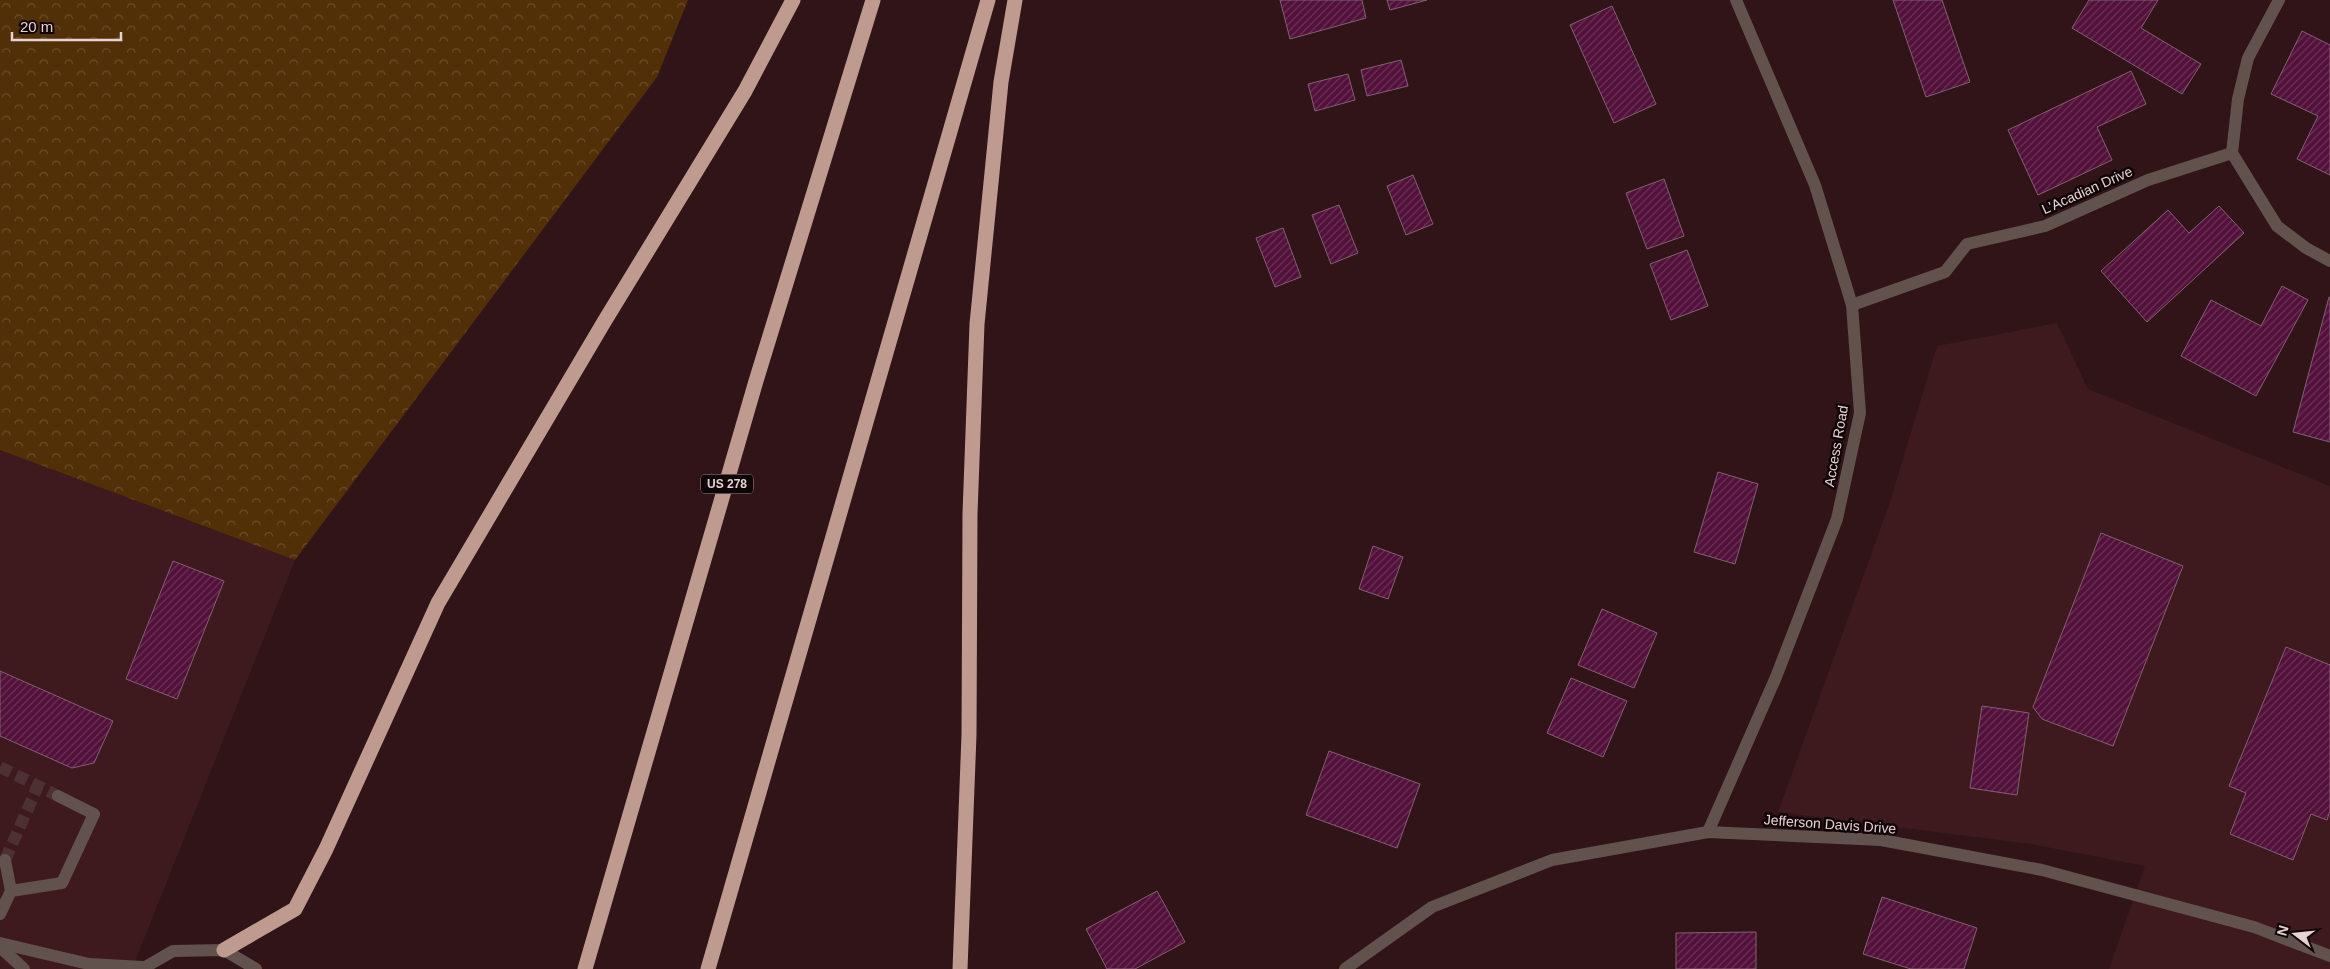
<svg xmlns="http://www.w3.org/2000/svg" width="2330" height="969" font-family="Arial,sans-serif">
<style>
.built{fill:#3e1a1f}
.forest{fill:url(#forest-crowns)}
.building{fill:url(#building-hatch);stroke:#806171}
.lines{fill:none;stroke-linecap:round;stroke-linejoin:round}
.minor-tunnel{stroke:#4c3034;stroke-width:12;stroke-dasharray:12 6;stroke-linecap:butt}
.minor{stroke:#61524e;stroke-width:12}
.highway{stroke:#bf9b8f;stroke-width:15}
.labels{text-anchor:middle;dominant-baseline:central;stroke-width:5;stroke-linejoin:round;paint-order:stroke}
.shield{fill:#100506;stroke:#a69496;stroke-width:1}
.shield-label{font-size:12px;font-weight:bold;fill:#e7d2d3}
.street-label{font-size:14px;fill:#e7d2d3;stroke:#100506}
</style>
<defs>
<pattern id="forest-crowns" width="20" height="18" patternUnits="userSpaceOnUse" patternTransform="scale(1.25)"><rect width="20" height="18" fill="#513007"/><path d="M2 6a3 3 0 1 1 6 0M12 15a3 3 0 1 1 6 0" fill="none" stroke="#6a4d2a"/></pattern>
<pattern id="building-hatch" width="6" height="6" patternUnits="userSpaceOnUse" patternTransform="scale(1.25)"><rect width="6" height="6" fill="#52103b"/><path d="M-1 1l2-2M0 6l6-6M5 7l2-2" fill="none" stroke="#6b3256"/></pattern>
</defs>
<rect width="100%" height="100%" fill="#311418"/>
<!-- built -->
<g class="built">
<polygon points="2057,323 2088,389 2330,486 2330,969 2109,969 2145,866 2031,844 1778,812 1889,505 1937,346"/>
<polygon points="0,450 295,560 132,969 0,969"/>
</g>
<!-- forest -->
<polygon class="forest" points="0,0 688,0 657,77 295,560 0,450"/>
<!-- building -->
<g class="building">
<polygon points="1280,0 1362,0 1366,18 1290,39"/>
<polygon points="1387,0 1427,0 1390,10"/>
<polygon points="1893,0 1942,0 1970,82 1926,97"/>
<polygon points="2089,0 2158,0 2141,28 2201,64 2182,94 2072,28"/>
<polygon points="1612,6 1656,104 1614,123 1570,25"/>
<polygon points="2302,31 2330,45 2330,175 2297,159 2318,116 2271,94"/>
<polygon points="1401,60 1408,86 1367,96 1361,70"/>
<polygon points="2131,71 2146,104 2097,127 2112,160 2038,195 2008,130"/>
<polygon points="1348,74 1355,100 1315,111 1308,84"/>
<polygon points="1413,175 1433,224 1406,235 1387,186"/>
<polygon points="1664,179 1684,236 1647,249 1626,193"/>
<polygon points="1339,205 1358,253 1331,264 1312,215"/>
<polygon points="2219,206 2244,233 2147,322 2101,271 2168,210 2189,233"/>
<polygon points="1283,228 1301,277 1275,287 1256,238"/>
<polygon points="1687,250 1708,306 1671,320 1650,264"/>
<polygon points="2282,286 2308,300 2256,396 2181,356 2211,300 2261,326"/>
<polygon points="2329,297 2330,297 2330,442 2293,432"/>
<polygon points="1718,472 1758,484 1735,564 1694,552"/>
<polygon points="2101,533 2183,566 2113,746 2042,719 2033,707"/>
<polygon points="1373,546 1403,557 1388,599 1359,589"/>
<polygon points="173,561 224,581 177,699 126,679"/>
<polygon points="1602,609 1657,633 1634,688 1578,665"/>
<polygon points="2286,647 2330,665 2330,811 2327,820 2311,814 2293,860 2230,834 2246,793 2229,786"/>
<polygon points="0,671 113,721 94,763 72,768 0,736"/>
<polygon points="1571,678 1627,701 1603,757 1547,733"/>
<polygon points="1982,706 2029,713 2017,795 1970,788"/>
<polygon points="1329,751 1420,784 1397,848 1306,815"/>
<polygon points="1157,891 1185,942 1135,969 1107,969 1086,929"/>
<polygon points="1882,897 1977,928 1964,969 1911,969 1863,954"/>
<polygon points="1756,932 1756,969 1676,969 1676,933"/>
</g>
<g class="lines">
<!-- minor-tunnel -->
<g class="minor-tunnel">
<polyline points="0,767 58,796"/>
<polyline points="5,860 38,786"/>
</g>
<!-- minor -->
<g class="minor">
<polyline points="2279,0 2248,58 2238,99 2232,153 2277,226 2306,248 2330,261"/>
<polyline points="1852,305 1945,272 1967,244 2045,226 2148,180 2232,153"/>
<polyline points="1708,832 1776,677 1837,519 1860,413 1852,305 1815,185 1736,0"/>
<polyline points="5,860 11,891"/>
<polyline points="0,914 11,891 62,883 94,814 58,796"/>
<polyline points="0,943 89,964 143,967"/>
<polyline points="0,947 24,969"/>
<polyline points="142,969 173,951 224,950 256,969"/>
<polyline points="1345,969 1432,907 1552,860 1708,832 1881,840 2042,870 2254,927 2330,956"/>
</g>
<!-- highway -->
<g class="highway">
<polyline points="224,950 295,909 326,849 438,603 604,322 745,91 793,0"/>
<polyline points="585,969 756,381 873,0"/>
<polyline points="708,969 988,0"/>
<polyline points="960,969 969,735 970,514 977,324 1001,82 1015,0"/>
</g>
</g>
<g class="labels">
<!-- shield labels -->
<rect class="shield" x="701" y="474.5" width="52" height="19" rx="4"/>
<g class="shield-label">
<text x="727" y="484">US 278</text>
</g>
<!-- street labels -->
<g class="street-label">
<text transform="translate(2087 190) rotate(-24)">L'Acadian Drive</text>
<text transform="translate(1836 446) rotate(-80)">Access Road</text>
<text transform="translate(1830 824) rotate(4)">Jefferson Davis Drive</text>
</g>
</g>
<!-- north arrow -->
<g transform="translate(2295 934) rotate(286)" stroke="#100506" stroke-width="4" paint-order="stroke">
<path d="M0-4L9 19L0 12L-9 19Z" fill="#e7d2d3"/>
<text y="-8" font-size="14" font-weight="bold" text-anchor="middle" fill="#e7d2d3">N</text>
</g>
<!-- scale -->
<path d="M12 32v8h109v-8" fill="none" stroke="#e7d2d3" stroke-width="2.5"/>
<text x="20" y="32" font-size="15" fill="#e7d2d3" stroke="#100506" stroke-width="4" paint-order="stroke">20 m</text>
</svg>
